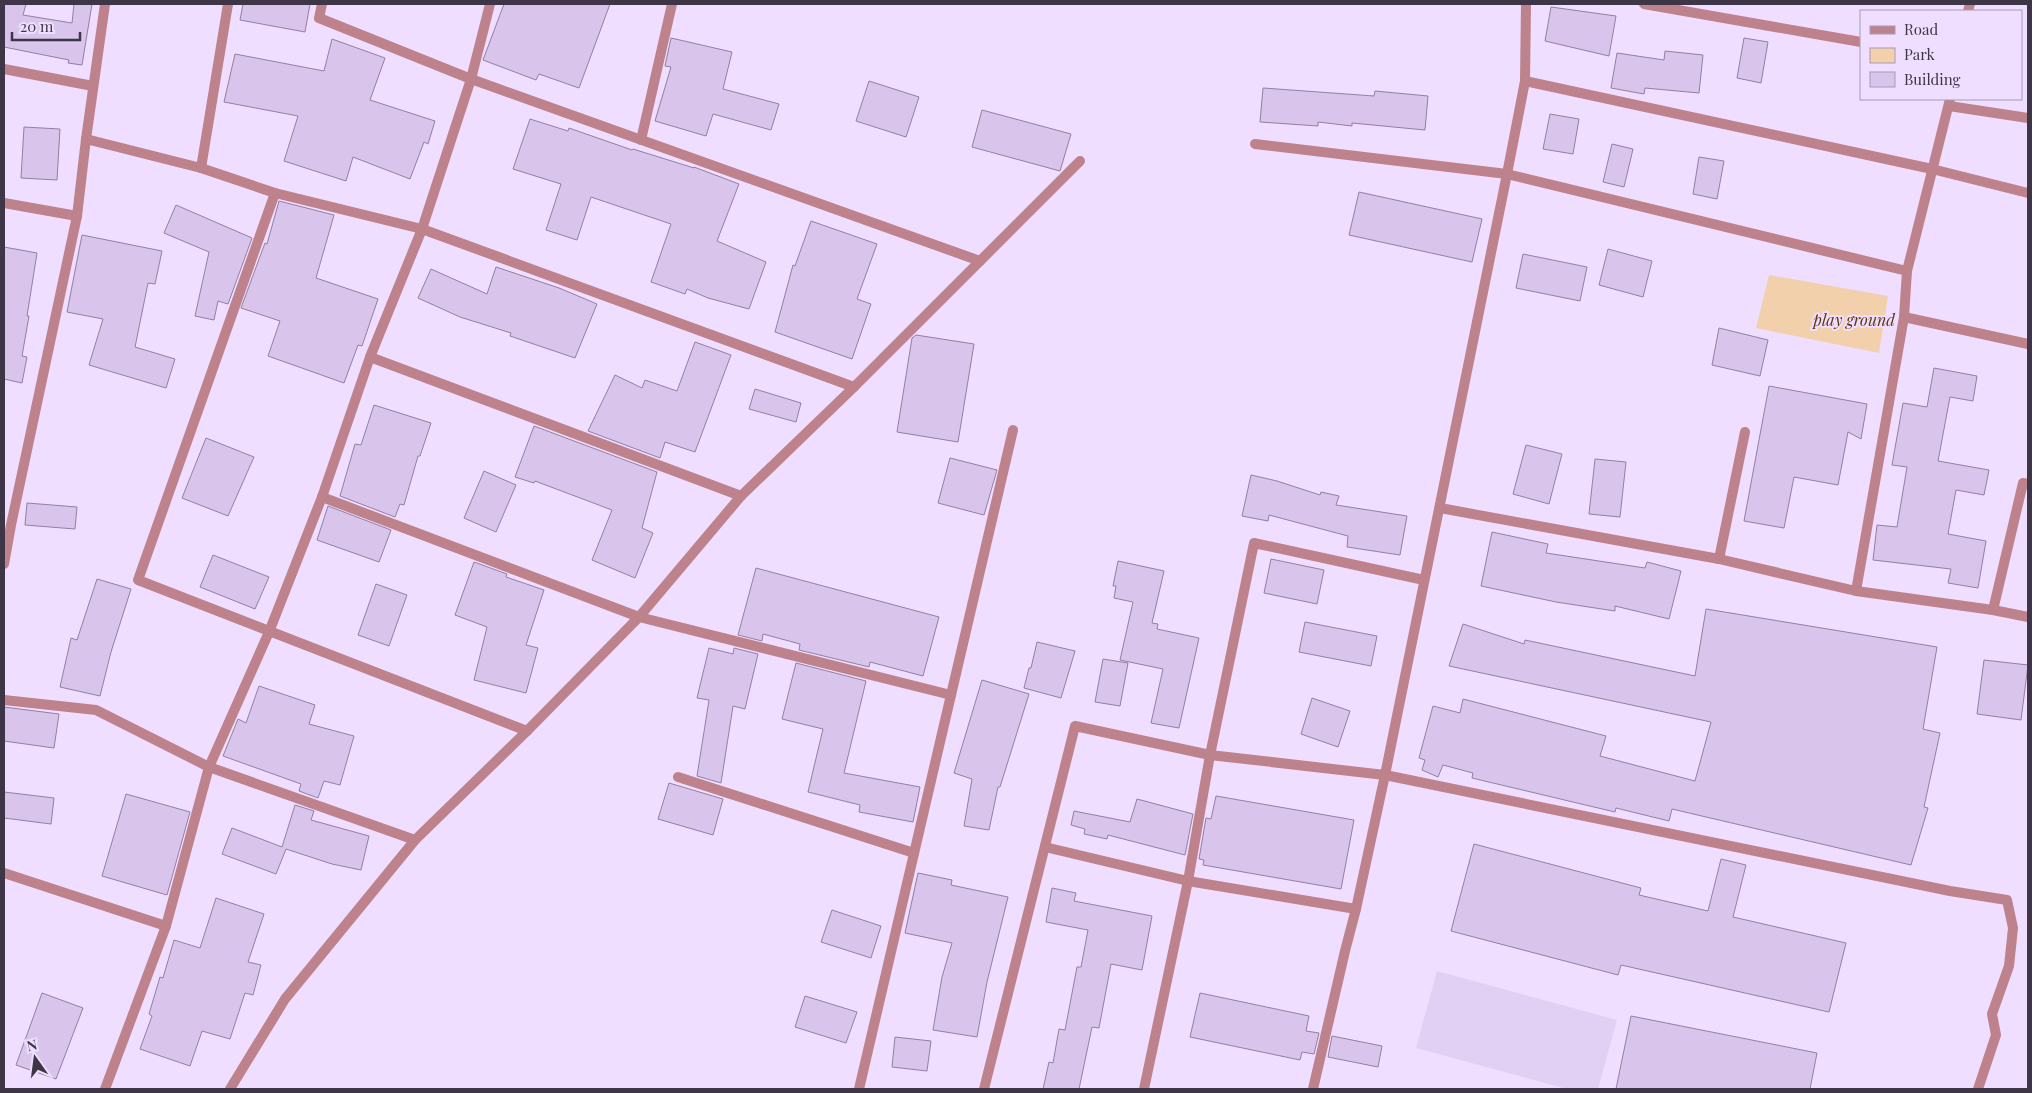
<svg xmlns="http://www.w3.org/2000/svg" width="2032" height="1093" font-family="'Playfair Display',serif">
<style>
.built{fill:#e2cff4}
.green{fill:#f3d0ac}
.building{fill:#d9c4eb;stroke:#937fa4}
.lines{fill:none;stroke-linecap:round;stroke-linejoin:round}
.lane{stroke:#bd828c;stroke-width:10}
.street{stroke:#bd828c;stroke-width:10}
.labels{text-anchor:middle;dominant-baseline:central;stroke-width:4;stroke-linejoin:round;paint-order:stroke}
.park-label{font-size:16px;font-style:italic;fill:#5a3705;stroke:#efdeff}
</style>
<rect width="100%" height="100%" fill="#efdeff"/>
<!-- built -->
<polygon class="built" points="1437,971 1617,1020 1598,1089 1567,1089 1416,1048"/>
<!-- green -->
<polygon class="green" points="1769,275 1888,296 1879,353 1756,328"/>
<!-- building -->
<g class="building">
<polygon points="4,4 26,4 23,15 72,23 74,4 92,4 82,65 68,63 69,60 4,47"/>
<polygon points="243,4 310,4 305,32 240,20"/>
<polygon points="504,4 610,4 579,88 539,74 536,80 483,60"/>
<polygon points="1551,7 1616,16 1609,56 1545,41"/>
<polygon points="671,38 732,52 723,89 779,104 771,130 713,114 706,136 655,121 671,67 665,66"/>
<polygon points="1744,38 1768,42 1761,83 1737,78"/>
<polygon points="332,39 385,58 370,100 435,121 428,144 424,142 410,179 353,157 346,181 284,161 298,116 224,102 235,54 324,71"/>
<polygon points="1665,51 1703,55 1699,93 1645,88 1644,94 1611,88 1617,53 1664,60"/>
<polygon points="869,81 919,97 906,137 856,121"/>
<polygon points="1263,88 1374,96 1375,91 1428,96 1425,130 1352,123 1352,126 1318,122 1318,126 1260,122"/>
<polygon points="982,110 1071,134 1060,171 972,147"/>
<polygon points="1550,114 1579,119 1573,154 1543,149"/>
<polygon points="530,119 568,131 569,128 632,150 633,149 694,168 694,167 739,184 717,241 766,262 749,309 708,298 687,289 685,294 651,282 671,224 591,197 577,240 546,230 561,184 513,169"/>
<polygon points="24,127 60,129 57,180 21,178"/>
<polygon points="1612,144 1633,149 1624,187 1603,182"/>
<polygon points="1699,157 1724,161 1717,199 1693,194"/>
<polygon points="1359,192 1482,219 1472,262 1349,235"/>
<polygon points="279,201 334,215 316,278 378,299 362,346 358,345 344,383 268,356 280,321 241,308 265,243 267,244"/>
<polygon points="176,205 252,238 228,304 218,301 214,320 195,316 209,252 164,233"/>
<polygon points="811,221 877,244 857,299 871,304 852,359 775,332 793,265 795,266"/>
<polygon points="82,235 162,251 155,284 148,283 135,347 175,359 166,388 89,365 103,319 67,312"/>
<polygon points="4,247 37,253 27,316 29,316 22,356 27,357 22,383 4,379"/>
<polygon points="1608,249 1652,261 1643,297 1599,285"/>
<polygon points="1523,254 1587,267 1580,301 1516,288"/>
<polygon points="496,267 559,288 597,304 575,358 510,336 511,333 460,317 418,298 431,269 487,294"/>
<polygon points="1719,328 1768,340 1760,376 1712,365"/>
<polygon points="916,335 974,344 958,442 897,432 912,338"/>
<polygon points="695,342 731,355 695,452 665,442 660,458 588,431 615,375 642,388 645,380 677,391"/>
<polygon points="1934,368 1977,376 1973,401 1950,397 1938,461 1989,470 1984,495 1956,490 1948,534 1986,541 1978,588 1948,583 1951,569 1873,560 1877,525 1897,527 1907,467 1892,465 1903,403 1927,407"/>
<polygon points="1769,386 1867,404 1861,439 1848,432 1838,485 1794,477 1784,528 1744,521"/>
<polygon points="755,389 801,403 796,422 749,409"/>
<polygon points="374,405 431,423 420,456 418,456 404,505 400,504 395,517 340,496 355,444 361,445"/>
<polygon points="534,426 657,472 642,528 653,533 635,578 592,560 612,510 535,481 534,483 515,477"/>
<polygon points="206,438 254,457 228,516 182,498"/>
<polygon points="1526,445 1562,454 1549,504 1513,494"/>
<polygon points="950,458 997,470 984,515 938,503"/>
<polygon points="1595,459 1626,462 1620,517 1589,514"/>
<polygon points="484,471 516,485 496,532 464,518"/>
<polygon points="1251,475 1277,481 1320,495 1321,492 1339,496 1336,505 1407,516 1400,555 1347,547 1348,536 1269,515 1268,521 1242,516"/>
<polygon points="27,503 77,507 75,529 25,525"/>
<polygon points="328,506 391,530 379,562 317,540"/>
<polygon points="1492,532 1548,544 1546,553 1645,568 1647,562 1681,571 1669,619 1615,606 1615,611 1556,602 1481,586"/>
<polygon points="213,555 269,577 255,609 200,587"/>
<polygon points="1271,559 1324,570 1317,604 1264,593"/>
<polygon points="1118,561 1164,571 1152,623 1158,624 1157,629 1199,638 1179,728 1151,723 1163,669 1120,660 1133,602 1114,598 1116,586 1113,586"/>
<polygon points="474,562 507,574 506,577 544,590 526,645 538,648 526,693 474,680 487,627 455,615"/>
<polygon points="756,568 939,617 923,676 870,662 869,667 799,650 800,644 763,634 762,641 738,635"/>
<polygon points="97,579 131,589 111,652 100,696 60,687 71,638 77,640"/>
<polygon points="376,584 407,595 389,646 358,635"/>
<polygon points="1706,609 1937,647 1923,729 1940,733 1924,807 1928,808 1911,865 1672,809 1669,821 1616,808 1615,812 1472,778 1473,773 1443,765 1438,777 1422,770 1425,760 1419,758 1433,706 1460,713 1463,699 1606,736 1600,756 1695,781 1711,722 1449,666 1463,624 1524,644 1525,640 1695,676"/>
<polygon points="1305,622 1377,636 1371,666 1299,652"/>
<polygon points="1037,642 1075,651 1061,698 1024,688 1029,668 1031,668"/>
<polygon points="709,648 733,654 734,648 758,654 745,709 733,706 721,783 697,776 709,700 697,698"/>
<polygon points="1103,659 1128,663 1120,706 1095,702"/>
<polygon points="1984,660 2028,665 2021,720 1977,714"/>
<polygon points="796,663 866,681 844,773 920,787 913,822 859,812 860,805 808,792 823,729 782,719"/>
<polygon points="982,680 1029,694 1000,787 998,787 989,830 964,826 972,779 954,773"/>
<polygon points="259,686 315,705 309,724 354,736 340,785 324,781 318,798 299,791 301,784 223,756 238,719 246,723"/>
<polygon points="1312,698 1350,711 1338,747 1301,734"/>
<polygon points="4,707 59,714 54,748 4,741"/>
<polygon points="669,783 723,799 713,835 658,819"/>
<polygon points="4,792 54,798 51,824 4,818"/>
<polygon points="126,794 190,812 167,895 102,876"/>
<polygon points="1216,796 1354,820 1341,889 1203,865 1204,860 1199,859 1206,818 1211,819"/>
<polygon points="1137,799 1193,814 1185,855 1108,835 1107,839 1084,834 1085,829 1071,825 1074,811 1130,822"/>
<polygon points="295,805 314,811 311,820 369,836 361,870 332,864 286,849 276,874 222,854 232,828 282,847"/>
<polygon points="1474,844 1641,888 1639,895 1708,911 1721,859 1746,865 1733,917 1846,943 1829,1012 1621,965 1618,975 1451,931"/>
<polygon points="918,873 952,880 951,885 1008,897 987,982 977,1037 933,1030 942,977 952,943 905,933"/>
<polygon points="1052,888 1076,893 1074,901 1152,916 1142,970 1111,964 1099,1028 1092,1027 1079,1089 1043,1089 1049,1062 1053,1063 1059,1029 1065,1030 1077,967 1081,967 1088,930 1046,922"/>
<polygon points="216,898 264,914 248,962 261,965 253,995 245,993 230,1039 202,1031 190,1066 140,1049 152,1016 149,1014 160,977 163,978 174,940 200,948"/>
<polygon points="832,910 881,926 871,958 821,942"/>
<polygon points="42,993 83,1008 56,1079 16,1065"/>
<polygon points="1200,993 1309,1016 1306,1031 1319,1033 1314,1054 1302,1052 1300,1060 1190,1037"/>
<polygon points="805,996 857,1012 846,1043 795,1027"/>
<polygon points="1631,1016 1817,1053 1810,1089 1616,1089"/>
<polygon points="1332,1036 1382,1046 1378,1067 1328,1057"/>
<polygon points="895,1037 931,1041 927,1071 892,1067"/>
</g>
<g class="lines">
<!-- lane -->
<polyline class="lane" points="951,695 1013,430"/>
<!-- street -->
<g class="street">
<polyline points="322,4 319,18 471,79 980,261"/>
<polyline points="1644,4 1861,42"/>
<polyline points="1968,11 1970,4"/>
<polyline points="4,69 93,86"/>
<polyline points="1525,81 1932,169 2028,193"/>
<polyline points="1949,106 2028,118"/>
<polyline points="86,139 105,4"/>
<polyline points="641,140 672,4"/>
<polyline points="1255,144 1507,174 1907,271"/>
<polyline points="201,168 228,4"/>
<polyline points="275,193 138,580 527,731"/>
<polyline points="4,203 77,216 86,139 201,168 275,193 422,229 854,387"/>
<polyline points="1904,317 2028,344"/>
<polyline points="370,357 741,496"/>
<polyline points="322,497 639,617 951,695 859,1089"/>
<polyline points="1440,508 1719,559 1856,591 1904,317 1907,271 1950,99"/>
<polyline points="1719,559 1745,432"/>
<polyline points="4,564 11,525 77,216"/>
<polyline points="1856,591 1993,610 2028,617"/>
<polyline points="1993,610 2023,483 2028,484"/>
<polyline points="4,700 96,710 209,767 415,840"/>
<polyline points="678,777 914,853"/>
<polyline points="1045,847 1188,881 1356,909"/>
<polyline points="4,873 166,926"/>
<polyline points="105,1089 166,926 209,767 269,632 322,497 370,357 422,229 471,79 490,4"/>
<polyline points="230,1089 285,999 415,840 527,731 639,617 741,496 854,387 1080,161"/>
<polyline points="984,1089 1075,726 1210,755 1385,775 1950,891 2007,900 2013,928 2009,966 1992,1014 1996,1035 1978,1089"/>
<polyline points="1144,1089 1188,881 1210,755 1254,543 1424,580"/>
<polyline points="1313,1089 1345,951 1356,909 1385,775 1507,174 1525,81 1526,4"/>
</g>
</g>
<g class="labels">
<!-- park labels -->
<g class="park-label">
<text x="1854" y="319">play ground</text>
</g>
</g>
<!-- border -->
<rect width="2032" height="1093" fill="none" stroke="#3e3646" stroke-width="10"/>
<!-- legend -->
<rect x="1860" y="10" width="162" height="90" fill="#efdeff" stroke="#a89bb5"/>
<rect x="1870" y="26" width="25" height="8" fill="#bd828c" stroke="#a89bb5"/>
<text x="1904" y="35" font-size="15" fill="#3e3646">Road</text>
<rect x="1870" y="48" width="25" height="15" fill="#f3d0ac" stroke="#a89bb5"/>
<text x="1904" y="60" font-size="15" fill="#3e3646">Park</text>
<rect x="1870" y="72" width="25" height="15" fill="#d9c4eb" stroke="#a89bb5"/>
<text x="1904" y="85" font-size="15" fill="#3e3646">Building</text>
<!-- north arrow -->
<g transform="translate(35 1058) rotate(346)" stroke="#efdeff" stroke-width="4" paint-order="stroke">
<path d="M0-4L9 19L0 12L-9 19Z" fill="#3e3646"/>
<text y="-8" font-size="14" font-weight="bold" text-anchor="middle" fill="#3e3646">N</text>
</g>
<!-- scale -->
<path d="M12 32v8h68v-8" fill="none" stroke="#3e3646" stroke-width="2.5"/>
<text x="20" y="32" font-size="15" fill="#3e3646" stroke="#efdeff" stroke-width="4" paint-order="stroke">20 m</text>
</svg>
